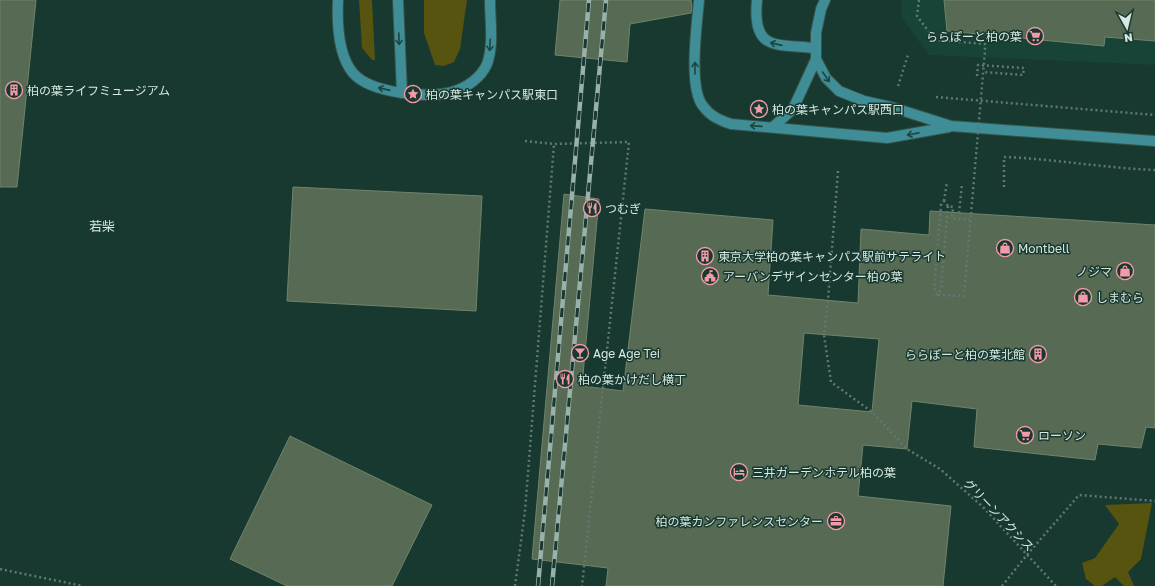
<svg xmlns="http://www.w3.org/2000/svg" width="1155" height="586" font-family="'Golos Text','Noto Sans JP',sans-serif">
<style>
.built{fill:#184337}
.green{fill:#56540e}
.building{fill:#576a53;stroke:#70846c;fill-rule:evenodd}
.lines{fill:none;stroke-linecap:round;stroke-linejoin:round}
.minor-casing{stroke:#36554c;stroke-width:12}
.path{stroke:#5e7a72;stroke-width:2.5;stroke-dasharray:2 3;stroke-linecap:butt}
.minor{stroke:#3f8d96;stroke-width:10}
.rail-casing{stroke:#9ab1aa;stroke-width:4.5}
.rail{stroke:#183930;stroke-width:3;stroke-dasharray:9;stroke-linecap:butt}
.path-bridge{stroke:#5e7a72;stroke-width:2.5;stroke-dasharray:2 3;stroke-linecap:butt}
.oneway{stroke:#1e463f}
.labels{text-anchor:middle;dominant-baseline:central;stroke-width:3;stroke-linejoin:round;paint-order:stroke}
.poi-label{font-size:12px;fill:#d5e8e1;stroke:#183930;text-anchor:start}
.street-label{font-size:12px;fill:#d5e8e1;stroke:#183930}
.neighbourhood-label{font-size:13px;fill:#d5e8e1;stroke:#183930}
</style>
<rect width="100%" height="100%" fill="#183930"/>
<!-- built -->
<polygon class="built" points="902,0 1155,0 1155,65 929,55 901,17"/>
<!-- green -->
<g class="green">
<polygon points="359,0 372,0 375,60 372,60 362,48"/>
<polygon points="424,0 467,0 460,49 454,62 444,66 435,65 424,33"/>
<polygon points="1152,503 1141,559 1128,572 1134,586 1124,586 1115,577 1102,586 1095,586 1086,579 1082,563 1095,558 1119,524 1105,505"/>
</g>
<!-- building -->
<g class="building">
<polygon points="0,0 36,0 17,187 0,187"/>
<polygon points="560,0 691,0 692,7 691,13 630,24 627,62 555,55"/>
<polygon points="944,0 1155,0 1155,41 1105,37 1104,46 947,31"/>
<polygon points="293,187 482,196 476,311 287,301"/>
<path d="M564 194 599 199 582 386 623 391 645 209 773 220 768 295 858 303 861 229 929 235 930 211 1155 225V428L1146 427 1141 448 1098 444 1095 460 974 447 977 409 912 401 907 449 863 445 858 496 951 506 943 586H606L608 568 532 559ZM804 333 879 339 872 412 798 405Z"/>
<polygon points="290,436 432,505 392,586 287,586 230,559"/>
</g>
<g class="lines">
<!-- minor casing -->
<g class="minor-casing">
<g id="minor">
<path d="M338 0C337 22 338 55 353 73 370 93 428 99 452 92 466 88 481 78 487 64 494 45 490 20 490 0"/>
<polyline points="398,0 402,93"/>
<path d="M699 0C697 24 688 88 703 106 710 116 719 120 731 124L887 138 949 127"/>
<path d="M757 0C752 51 775 44 815 48"/>
<polyline points="825,0 821,9 816,33 816,59 826,78 839,91 864,101 891,107 951,126 1155,141"/>
<polyline points="773,127 793,109 816,59"/>
</g>
</g>
<!-- path -->
<g class="path">
<polyline points="919,0 917,16 935,40 985,44 985,51"/>
<polyline points="977,76 978,65 1024,68 1023,75 983,72"/>
<polyline points="898,86 908,55"/>
<polyline points="936,97 1155,115"/>
<polyline points="525,141 554,144 629,142 582,586"/>
<polyline points="838,171 828,300 824,335 831,382 872,412 907,449 940,469 983,507 1056,586"/>
<path d="M1004 187V157C1055 159 1104 168 1155 170"/>
<polyline points="944,201 947,182"/>
<polyline points="948,206 941,289 938,295 964,296 971,214"/>
<polyline points="959,213 962,184"/>
<polyline points="937,295 934,287 941,205 944,201 948,206 953,207 952,218 970,220"/>
<polyline points="0,569 83,586"/>
<polyline points="515,586 525,511 554,144"/>
<polyline points="1002,586 1026,556 1079,495 1155,501"/>
</g>
<!-- minor -->
<use href="#minor" class="minor"/>
<!-- rail casing -->
<g class="rail-casing">
<g id="rail">
<polyline points="538,586 589,0"/>
<polyline points="552,586 606,0"/>
</g>
</g>
<!-- rail -->
<use href="#rail" class="rail"/>
<!-- path-bridge -->
<polyline class="path-bridge" points="971,214 985,51"/>
</g>
<!-- one-way arrows -->
<defs><path id="oneway-shaft" d="M-6 0H5M1.5-3L5.5 0L1.5 3" fill="none" stroke-width="1.6" stroke-linecap="round" stroke-linejoin="round"/></defs>
<g class="oneway">
<use href="#oneway-shaft" transform="translate(399 39) rotate(88)"/>
<use href="#oneway-shaft" transform="translate(776 44) rotate(-167)"/>
<use href="#oneway-shaft" transform="translate(490 45) rotate(93)"/>
<use href="#oneway-shaft" transform="translate(695 68) rotate(-90)"/>
<use href="#oneway-shaft" transform="translate(826 77) rotate(56)"/>
<use href="#oneway-shaft" transform="translate(384 89) rotate(-167)"/>
<use href="#oneway-shaft" transform="translate(756 126) rotate(-176)"/>
<use href="#oneway-shaft" transform="translate(913 134) rotate(169)"/>
</g>
<!-- icons -->
<defs>
<g id="supermarket-ring" transform="scale(0.9)"><circle r="9.5" fill="#183930" stroke="#f39aa8" stroke-width="1.5"/><path d="M-6-5.5h2.5l.6 2H6L4.5 2H-2.5L-4.4-4H-6ZM-1.5 3.2a1.3 1.3 0 1 0 .1 0ZM3 3.2a1.3 1.3 0 1 0 .1 0Z" fill="#f39aa8"/></g>
<g id="building-ring" transform="scale(0.9)"><circle r="9.5" fill="#183930" stroke="#f39aa8" stroke-width="1.5"/><path d="M-4-6H4V6H1V3H-1V6H-4ZM-2.5-4.3h1.7v1.8h-1.7ZM.8-4.3h1.7v1.8H.8ZM-2.5-1h1.7V.8h-1.7ZM.8-1h1.7V.8H.8Z" fill="#f39aa8"/></g>
<g id="sight-ring" transform="scale(0.9)"><circle r="9.5" fill="#183930" stroke="#f39aa8" stroke-width="1.5"/><path d="M0-6L1.8-2.2L6-1.7L2.9 1.2L3.7 5.4L0 3.3L-3.7 5.4L-2.9 1.2L-6-1.7L-1.8-2.2Z" fill="#f39aa8"/></g>
<g id="restaurant-ring" transform="scale(0.9)"><circle r="9.5" fill="#183930" stroke="#f39aa8" stroke-width="1.5"/><path d="M-5-6h1v4h1v-4h1v4h1v-4h1v5L-1.5 .5V6h-2V.5L-5-1ZM5-6V6H3V1.5H1.5Q1.5-4 5-6Z" fill="#f39aa8"/></g>
<g id="shop-ring" transform="scale(0.9)"><circle r="9.5" fill="#183930" stroke="#f39aa8" stroke-width="1.5"/><path d="M-5-2.5h2.3a2.7 3.5 0 0 1 5.4 0H5L5.5 6h-11ZM-1.5-2.5h3a1.5 2.3 0 0 0-3 0Z" fill="#f39aa8"/></g>
<g id="civic-ring" transform="scale(0.9)"><circle r="9.5" fill="#183930" stroke="#f39aa8" stroke-width="1.5"/><path d="M-.6-6.5H3V-4.5H.6V-3L4-1V1h2V6H-6V1h2V-1L-.6-3ZM-1.2 2.5V6h2.4V2.5Z" fill="#f39aa8"/></g>
<g id="bar-ring" transform="scale(0.9)"><circle r="9.5" fill="#183930" stroke="#f39aa8" stroke-width="1.5"/><path d="M-6-5H6L.8 .8V4.5H3.5V6h-7V4.5H-.8V.8Z" fill="#f39aa8"/></g>
<g id="hotel-ring" transform="scale(0.9)"><circle r="9.5" fill="#183930" stroke="#f39aa8" stroke-width="1.5"/><path d="M-6-4.5h1.5V1H6V5H4.5V3h-9V5H-6ZM-4 0a1.8 1.8 0 1 1 3.6 0ZM.5 0V-2.5h3Q6-2.5 6 0Z" fill="#f39aa8"/></g>
<g id="office-ring" transform="scale(0.9)"><circle r="9.5" fill="#183930" stroke="#f39aa8" stroke-width="1.5"/><path d="M-6-3h4V-5.5h4V-3h4V5H-6ZM-1-4.5V-3h2v-1.5ZM-6 0V1H6V0Z" fill="#f39aa8"/></g>
</defs>
<g fill-rule="evenodd">
<use href="#supermarket-ring" x="1035" y="36"/>
<use href="#building-ring" x="14" y="90"/>
<use href="#sight-ring" x="413" y="94"/>
<use href="#sight-ring" x="759" y="109"/>
<use href="#restaurant-ring" x="592" y="208"/>
<use href="#shop-ring" x="1005" y="248"/>
<use href="#building-ring" x="705" y="256"/>
<use href="#shop-ring" x="1125" y="271"/>
<use href="#civic-ring" x="710" y="276"/>
<use href="#shop-ring" x="1083" y="297"/>
<use href="#bar-ring" x="580" y="353"/>
<use href="#building-ring" x="1038" y="354"/>
<use href="#restaurant-ring" x="565" y="379"/>
<use href="#supermarket-ring" x="1025" y="435"/>
<use href="#hotel-ring" x="739" y="472"/>
<use href="#office-ring" x="836" y="521"/>
</g>
<g class="labels">
<!-- poi labels -->
<g class="poi-label">
<text x="1022" y="36" text-anchor="end">ららぽーと柏の葉</text>
<text x="27" y="90">柏の葉ライフミュージアム</text>
<text x="426" y="94">柏の葉キャンパス駅東口</text>
<text x="772" y="109">柏の葉キャンパス駅西口</text>
<text x="605" y="208">つむぎ</text>
<text x="1018" y="248">Montbell</text>
<text x="718" y="256">東京大学柏の葉キャンパス駅前サテライト</text>
<text x="1112" y="271" text-anchor="end">ノジマ</text>
<text x="723" y="276">アーバンデザインセンター柏の葉</text>
<text x="1096" y="297">しまむら</text>
<text x="593" y="353">Age Age Tei</text>
<text x="1025" y="354" text-anchor="end">ららぽーと柏の葉北館</text>
<text x="578" y="379">柏の葉かけだし横丁</text>
<text x="1038" y="435">ローソン</text>
<text x="752" y="472">三井ガーデンホテル柏の葉</text>
<text x="823" y="521" text-anchor="end">柏の葉カンファレンスセンター</text>
</g>
<!-- street labels -->
<g class="street-label">
<text transform="translate(999 515) rotate(46)">グリーンアクシス</text>
</g>
<!-- neighbourhood labels -->
<g class="neighbourhood-label">
<text x="102" y="226">若柴</text>
</g>
</g>
<!-- north arrow -->
<g transform="translate(1127 28) rotate(172)" stroke="#183930" stroke-width="3" paint-order="stroke">
<path d="M0-3L7 15L0 10L-7 15Z" fill="#d5e8e1"/>
<text y="-6" font-size="11" font-weight="bold" text-anchor="middle" fill="#d5e8e1">N</text>
</g>
</svg>
